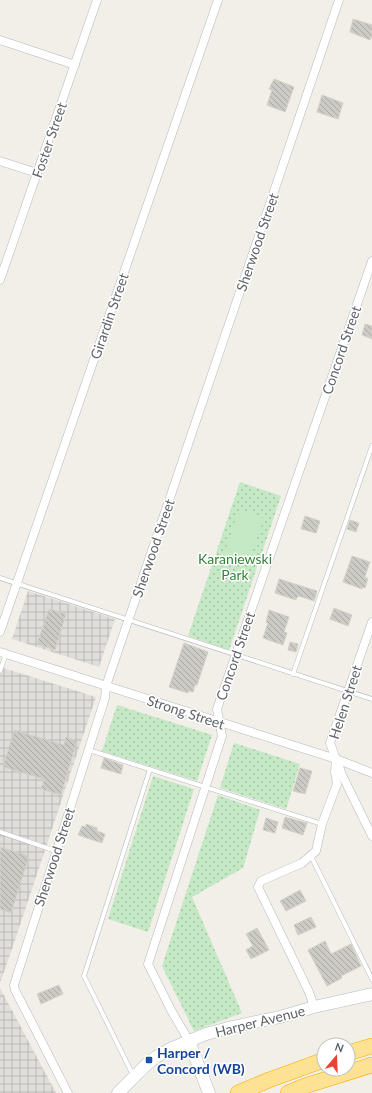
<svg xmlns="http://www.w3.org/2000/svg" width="372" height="1093" font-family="Lato,sans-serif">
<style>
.industrial{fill:url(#industrial-grid)}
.grass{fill:url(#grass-dots)}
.pitch{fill:#c5e8c5}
.building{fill:url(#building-back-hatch);stroke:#d6d1c6}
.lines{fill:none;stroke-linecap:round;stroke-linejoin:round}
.lane-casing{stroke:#b5b8bc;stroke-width:5}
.street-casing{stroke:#b5b8bc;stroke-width:9}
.secondary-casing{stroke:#b6babf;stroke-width:13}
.highway-casing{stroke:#f9ab00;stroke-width:16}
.lane{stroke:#fff;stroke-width:4}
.street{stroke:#fff;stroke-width:8}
.secondary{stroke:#fff;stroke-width:12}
.highway{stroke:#fde293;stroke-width:15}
.transit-dot{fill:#1a4fb4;stroke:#fff;stroke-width:1.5}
.labels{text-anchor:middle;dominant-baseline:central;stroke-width:3;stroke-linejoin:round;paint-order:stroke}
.street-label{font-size:14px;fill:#5f6368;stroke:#fff}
.park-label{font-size:14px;fill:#348238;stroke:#fff}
.transit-label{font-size:14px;font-weight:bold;fill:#164399;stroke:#fff;text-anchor:start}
</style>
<defs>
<pattern id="industrial-grid" width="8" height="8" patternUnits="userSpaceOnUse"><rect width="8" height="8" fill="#e0deda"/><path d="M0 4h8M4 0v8" fill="none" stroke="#b9b8b5"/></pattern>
<pattern id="grass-dots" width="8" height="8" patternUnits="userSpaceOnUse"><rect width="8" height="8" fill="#c5e8c5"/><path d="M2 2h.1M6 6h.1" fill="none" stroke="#a3c0a4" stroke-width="1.8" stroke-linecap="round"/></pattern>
<pattern id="building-back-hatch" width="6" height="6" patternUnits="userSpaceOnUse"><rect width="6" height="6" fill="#cccac5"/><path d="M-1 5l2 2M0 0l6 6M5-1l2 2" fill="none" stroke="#a9a8a4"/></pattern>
</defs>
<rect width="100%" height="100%" fill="#f1efe8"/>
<!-- industrial -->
<g class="industrial">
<polygon points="28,591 115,619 99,667 12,639"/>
<polygon points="0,667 96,697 11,952 0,983"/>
<polygon points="0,988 56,1093 0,1093"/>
</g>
<!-- grass -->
<g class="grass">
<polygon points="240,482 281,496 229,650 188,636"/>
<polygon points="117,705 212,735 197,781 102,751"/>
<polygon points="234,743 300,764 286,809 220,788"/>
<polygon points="153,776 194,789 148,932 108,919"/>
<polygon points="218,795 260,810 243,868 192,897 242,1013 194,1031 162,966"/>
</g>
<!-- pitch -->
<polygon class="pitch" points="239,509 264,518 248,563 224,555"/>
<!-- building -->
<g class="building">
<polygon points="353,19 372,25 372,36 370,40 350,32"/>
<polygon points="274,79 294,87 285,112 267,105 272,90 269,89"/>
<polygon points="322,95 343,103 338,119 317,112"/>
<polygon points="365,324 372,326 372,339 362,335"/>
<polygon points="305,516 320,521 316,533 301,529"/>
<polygon points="350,520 359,523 356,532 347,529"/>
<polygon points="352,556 370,562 365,576 365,578 368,578 365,588 362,587 362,589 343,582"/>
<polygon points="279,579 317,591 314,601 299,596 299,597 297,597 296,600 275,593"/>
<polygon points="334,608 352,615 348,626 330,619"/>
<polygon points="49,609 66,614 55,650 37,644"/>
<polygon points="269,610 289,617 284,632 287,633 283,645 263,638 268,623 266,622"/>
<polygon points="290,642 298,644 296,652 288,650"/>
<polygon points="184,643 208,652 197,685 195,685 193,692 188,691 188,693 169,687"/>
<polygon points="14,730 64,745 66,737 77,741 61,795 41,789 44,779 3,767"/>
<polygon points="104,758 123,765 121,774 101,768"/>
<polygon points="300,768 312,771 305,794 293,791"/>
<polygon points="285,817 307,823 303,835 282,828"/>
<polygon points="266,818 278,822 275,833 263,830"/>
<polygon points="86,824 97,828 97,831 105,834 102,843 78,835 82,826 86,827"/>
<polygon points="0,847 29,856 11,913 0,909"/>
<polygon points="300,890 306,901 286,911 280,901"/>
<polygon points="311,917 316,927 298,935 294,925"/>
<polygon points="257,928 269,950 251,959 246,950 253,946 246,934"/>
<polygon points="325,941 331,954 351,944 361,966 341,976 342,978 327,986 308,950"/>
<polygon points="59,985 63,994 41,1004 37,994"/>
</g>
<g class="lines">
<!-- lane casing -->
<g class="lane-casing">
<g id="lane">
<polyline points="0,578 372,699"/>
<polyline points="0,671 6,654"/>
<polyline points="293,674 372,446"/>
<polyline points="89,750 322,824"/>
<polyline points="0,832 56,851"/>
<polyline points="311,856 372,979"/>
<polyline points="133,1075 84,976 150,769"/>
</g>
</g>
<!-- street casing -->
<g class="street-casing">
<g id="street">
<polyline points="0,40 75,65"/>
<polyline points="0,161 37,173"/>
<polyline points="0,280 97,0"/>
<polyline points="0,632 218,0"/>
<polyline points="0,652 336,759 372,773"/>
<polyline points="336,759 330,743 372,622"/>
<polyline points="338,763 342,775 372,836"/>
<polyline points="314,1007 309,992 258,887 261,881 302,863 316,851 322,824 337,784 335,772 336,759"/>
<polyline points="189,1041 171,1010 148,964 222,736 217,709 372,261"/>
<polyline points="68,1093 15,990 14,985 15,982 105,698 106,686 339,0"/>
</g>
</g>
<!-- secondary casing -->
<g class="secondary-casing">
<g id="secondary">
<polyline points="189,1041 209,1093"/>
<polyline points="118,1093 146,1065 156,1057 172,1048 206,1034 232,1027 280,1017 314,1007 372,994"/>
</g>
</g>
<!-- highway casing -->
<g class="highway-casing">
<g id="highway">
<polyline points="348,1053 372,1046"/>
<polyline points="238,1093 269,1080 324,1060"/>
<polyline points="288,1093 305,1086 372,1065"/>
</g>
</g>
<!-- lane -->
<use href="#lane" class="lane"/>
<!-- street -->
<use href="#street" class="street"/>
<!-- secondary -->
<use href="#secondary" class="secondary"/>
<!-- highway -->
<use href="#highway" class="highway"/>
</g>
<!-- markers -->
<rect class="transit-dot" x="145" y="1056" width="8" height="8" rx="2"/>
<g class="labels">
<!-- street labels -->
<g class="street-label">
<text transform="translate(49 140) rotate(-71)">Foster Street</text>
<text transform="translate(257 242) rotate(-71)">Sherwood Street</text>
<text transform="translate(109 316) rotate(-71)">Girardin Street</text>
<text transform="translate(341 350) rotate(-71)">Concord Street</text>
<text transform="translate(153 548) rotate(-71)">Sherwood Street</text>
<text transform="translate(235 656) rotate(-71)">Concord Street</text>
<text transform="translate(345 702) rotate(-72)">Helen Street</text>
<text transform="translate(186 712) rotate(18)">Strong Street</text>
<text transform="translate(54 857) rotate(-72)">Sherwood Street</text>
<text transform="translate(260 1021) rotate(-14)">Harper Avenue</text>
</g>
<!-- park labels -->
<g class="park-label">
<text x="235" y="558">Karaniewski<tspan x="235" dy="16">Park</tspan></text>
</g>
<!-- transit labels -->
<g class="transit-label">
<text x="157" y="1052">Harper /<tspan x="157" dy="16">Concord (WB)</tspan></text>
</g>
</g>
<!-- north arrow -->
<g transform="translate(336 1057) rotate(19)"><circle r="19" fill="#ffffff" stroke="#bfc1c3"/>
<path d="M0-3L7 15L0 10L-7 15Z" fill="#ea4335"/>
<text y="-6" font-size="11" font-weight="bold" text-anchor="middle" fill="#5f6368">N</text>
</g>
</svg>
